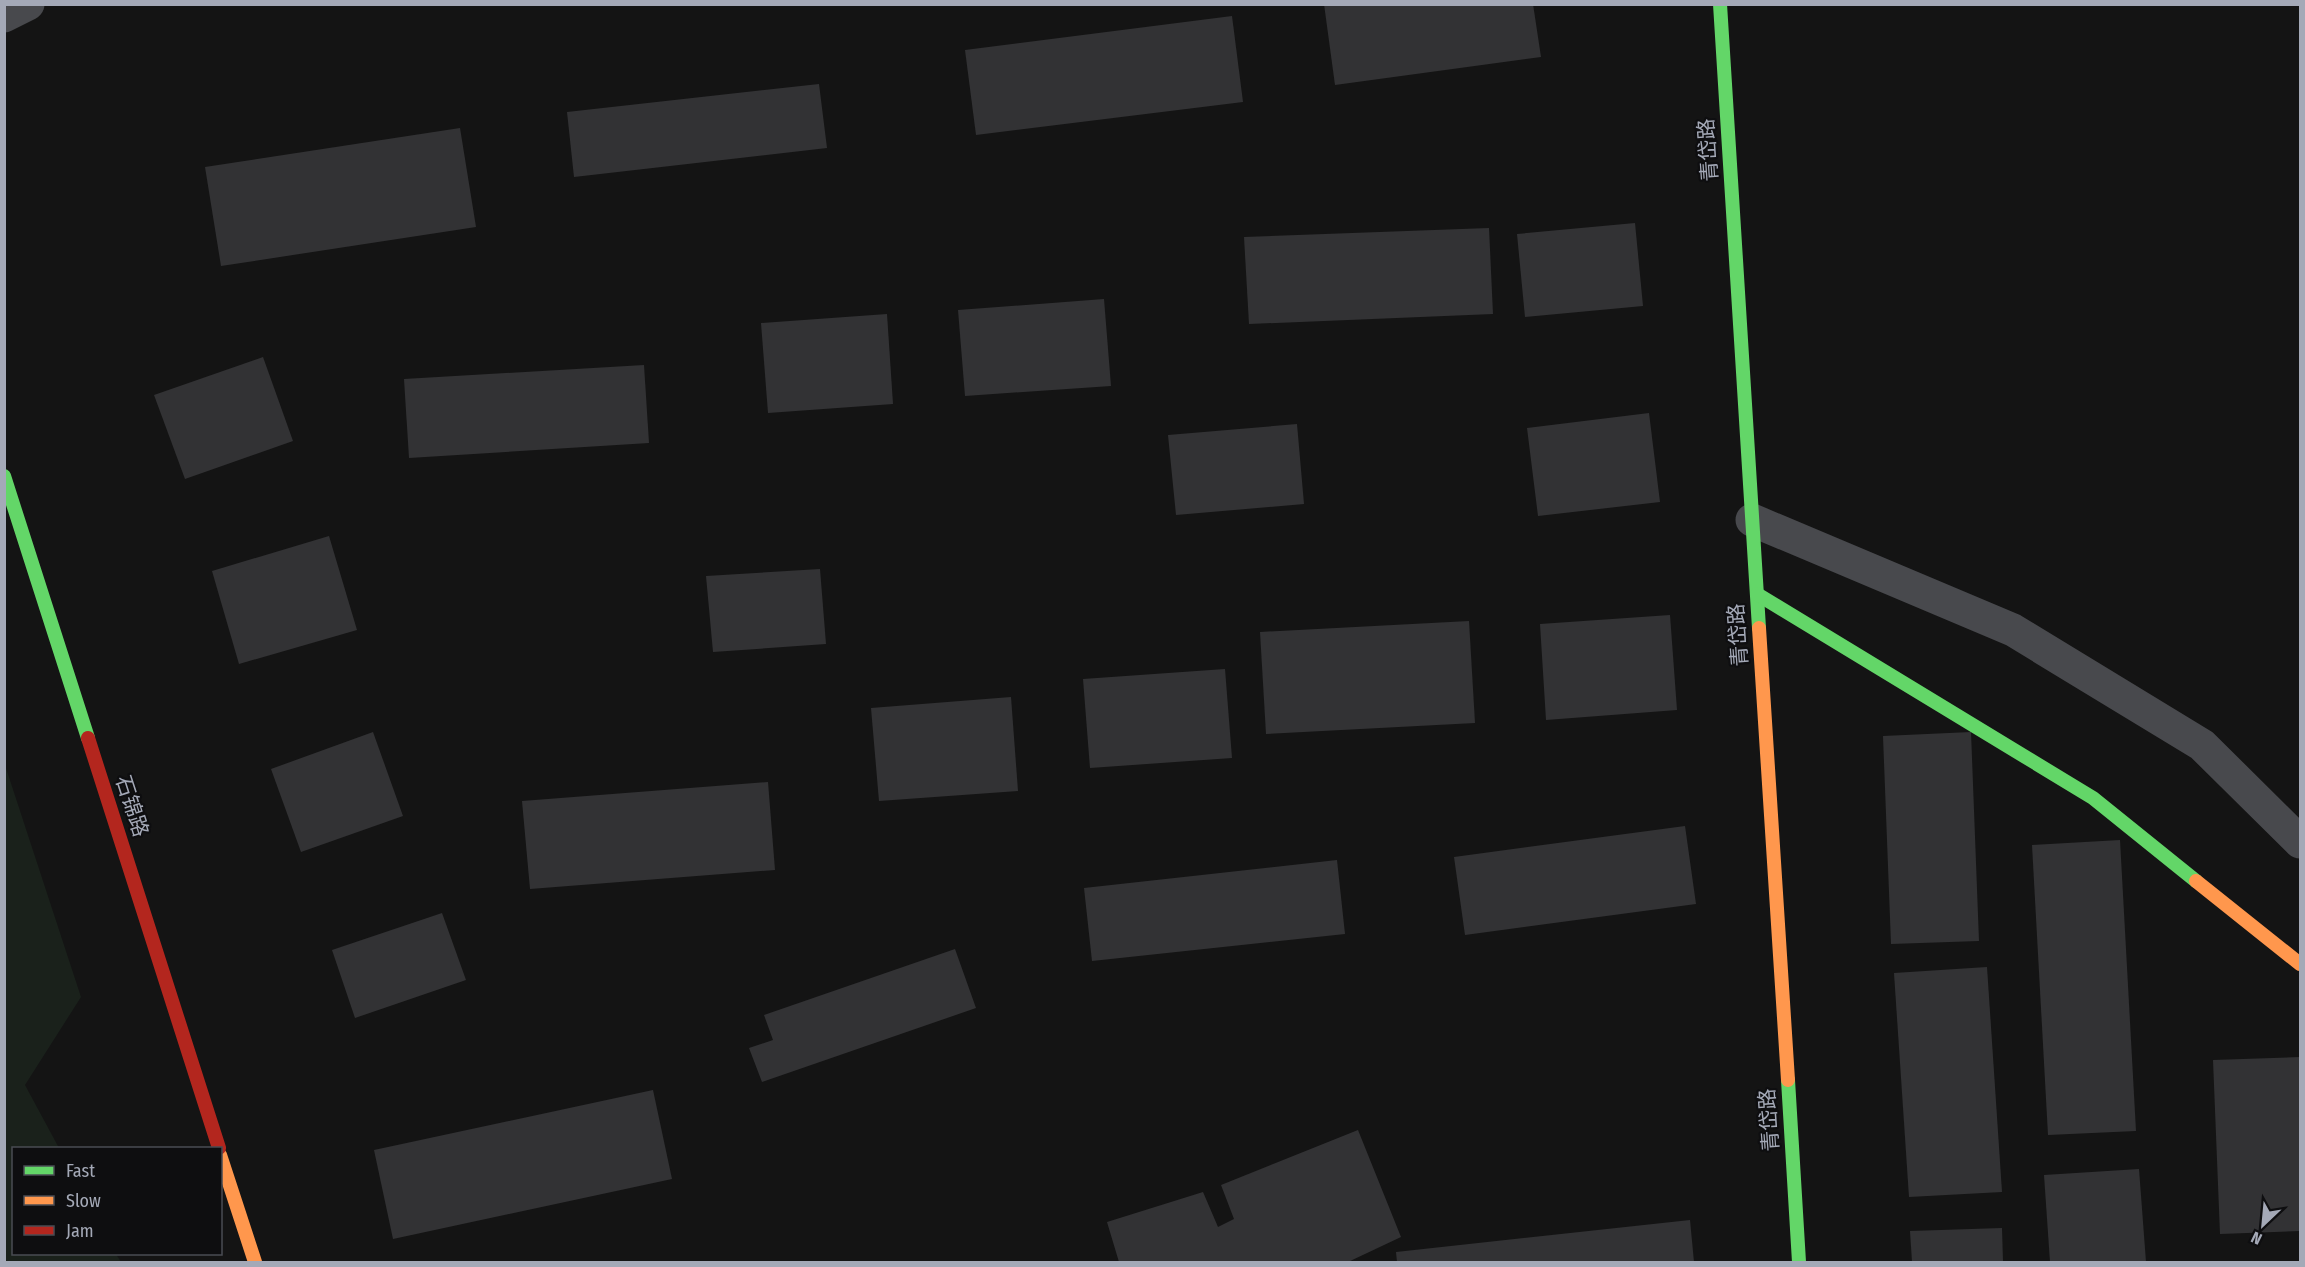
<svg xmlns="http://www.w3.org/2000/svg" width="2305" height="1267" font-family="'Fira Sans Condensed','Noto Sans SC',sans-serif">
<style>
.green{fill:#1a211b}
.building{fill:#323234}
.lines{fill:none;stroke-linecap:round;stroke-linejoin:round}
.street{stroke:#48494d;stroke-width:33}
.fast{stroke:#63d668;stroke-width:14}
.slow{stroke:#ff974d;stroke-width:14}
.jam{stroke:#b3261e;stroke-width:14}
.labels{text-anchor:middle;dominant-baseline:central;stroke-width:4.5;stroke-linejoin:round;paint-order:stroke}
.street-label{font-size:21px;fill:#a4a9b7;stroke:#0e0e10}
</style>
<rect width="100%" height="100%" fill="#141414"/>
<!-- green -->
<polygon class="green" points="5,765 81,997 25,1085 59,1148 14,1148 14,1254 116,1254 121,1262 5,1262"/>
<!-- building -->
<g class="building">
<polygon points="1324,4 1533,4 1541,57 1335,85"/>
<polygon points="1232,16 1243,102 976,135 965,50"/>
<polygon points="819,84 827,148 574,177 567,112"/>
<polygon points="460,128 476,227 221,266 205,167"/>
<polygon points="1635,223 1643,306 1525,317 1517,234"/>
<polygon points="1489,228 1493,314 1249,324 1244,237"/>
<polygon points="1104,299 1111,386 965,396 958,310"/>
<polygon points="887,314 893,404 768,413 761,323"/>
<polygon points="263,357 293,441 185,479 154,395"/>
<polygon points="644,365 649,443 409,458 404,379"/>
<polygon points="1649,413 1660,502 1538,516 1527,428"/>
<polygon points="1297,424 1304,504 1176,515 1168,435"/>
<polygon points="329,536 357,630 239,664 212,571"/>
<polygon points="820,569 826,644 713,652 706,576"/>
<polygon points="1670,615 1677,710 1546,720 1540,624"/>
<polygon points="1469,621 1475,723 1266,734 1260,632"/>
<polygon points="1225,669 1232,758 1090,768 1083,679"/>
<polygon points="1011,697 1018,791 879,801 871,708"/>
<polygon points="373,732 403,816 301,852 271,769"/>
<polygon points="1971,732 1979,941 1891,944 1883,736"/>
<polygon points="768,782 775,870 530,889 522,801"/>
<polygon points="1685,826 1696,904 1465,935 1454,857"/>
<polygon points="2120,840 2136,1131 2048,1135 2032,845"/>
<polygon points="1337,860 1345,934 1092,961 1084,888"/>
<polygon points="442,913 466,980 355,1018 332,950"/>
<polygon points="955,949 976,1008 762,1082 749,1048 773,1040 764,1015"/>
<polygon points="1987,967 2002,1192 1909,1197 1894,973"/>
<polygon points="2300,1057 2300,1231 2220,1234 2213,1060"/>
<polygon points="653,1090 672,1179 393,1239 374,1150"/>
<polygon points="1358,1130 1401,1237 1348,1262 1119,1262 1107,1222 1203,1192 1218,1227 1234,1219 1221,1185"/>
<polygon points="2139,1169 2146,1262 2050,1262 2044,1175"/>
<polygon points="1690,1220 1694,1262 1397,1262 1396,1252"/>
<polygon points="2002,1228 2003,1262 1912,1262 1910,1231"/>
</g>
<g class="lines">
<!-- street -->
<g class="street">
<polyline points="4,16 28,4"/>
<polyline points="1752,520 2013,630 2202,745 2300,842"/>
</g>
<!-- fast -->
<g class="fast">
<polyline points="1720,4 1759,628"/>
<polyline points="4,476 88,738"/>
<polyline points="1757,594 2093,798 2196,881"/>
<polyline points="1788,1080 1799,1262"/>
</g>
<!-- slow -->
<g class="slow">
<polyline points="1759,628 1788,1080"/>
<polyline points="2196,881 2300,964"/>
<polyline points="220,1155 255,1262"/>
</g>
<!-- jam -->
<polyline class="jam" points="88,738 219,1148"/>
</g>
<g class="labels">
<!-- street labels -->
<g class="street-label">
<text transform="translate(1708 150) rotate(-94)">青岱路</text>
<text transform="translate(1738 635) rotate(-94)">青岱路</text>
<text transform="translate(132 806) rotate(72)">石锦路</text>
<text transform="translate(1769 1120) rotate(-94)">青岱路</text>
</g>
</g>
<!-- border -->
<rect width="2305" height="1267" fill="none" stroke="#a4a9b7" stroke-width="12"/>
<!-- legend -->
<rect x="12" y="1147" width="210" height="108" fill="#0e0e10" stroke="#4a4c53" stroke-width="1.5"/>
<rect x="24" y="1166" width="30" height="9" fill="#63d668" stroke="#4a4c53" stroke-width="1.5"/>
<text x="66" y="1177" font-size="18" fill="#a4a9b7">Fast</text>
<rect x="24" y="1196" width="30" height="9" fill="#ff974d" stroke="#4a4c53" stroke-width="1.5"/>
<text x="66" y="1207" font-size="18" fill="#a4a9b7">Slow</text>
<rect x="24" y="1226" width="30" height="9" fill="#b3261e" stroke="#4a4c53" stroke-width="1.5"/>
<text x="66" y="1237" font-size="18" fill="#a4a9b7">Jam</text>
<!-- north arrow -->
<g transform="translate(2263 1225) rotate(206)" stroke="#0e0e10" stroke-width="4.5" paint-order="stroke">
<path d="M0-4.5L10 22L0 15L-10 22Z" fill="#a4a9b7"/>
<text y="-9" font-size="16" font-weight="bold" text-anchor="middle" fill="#a4a9b7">N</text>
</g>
</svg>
